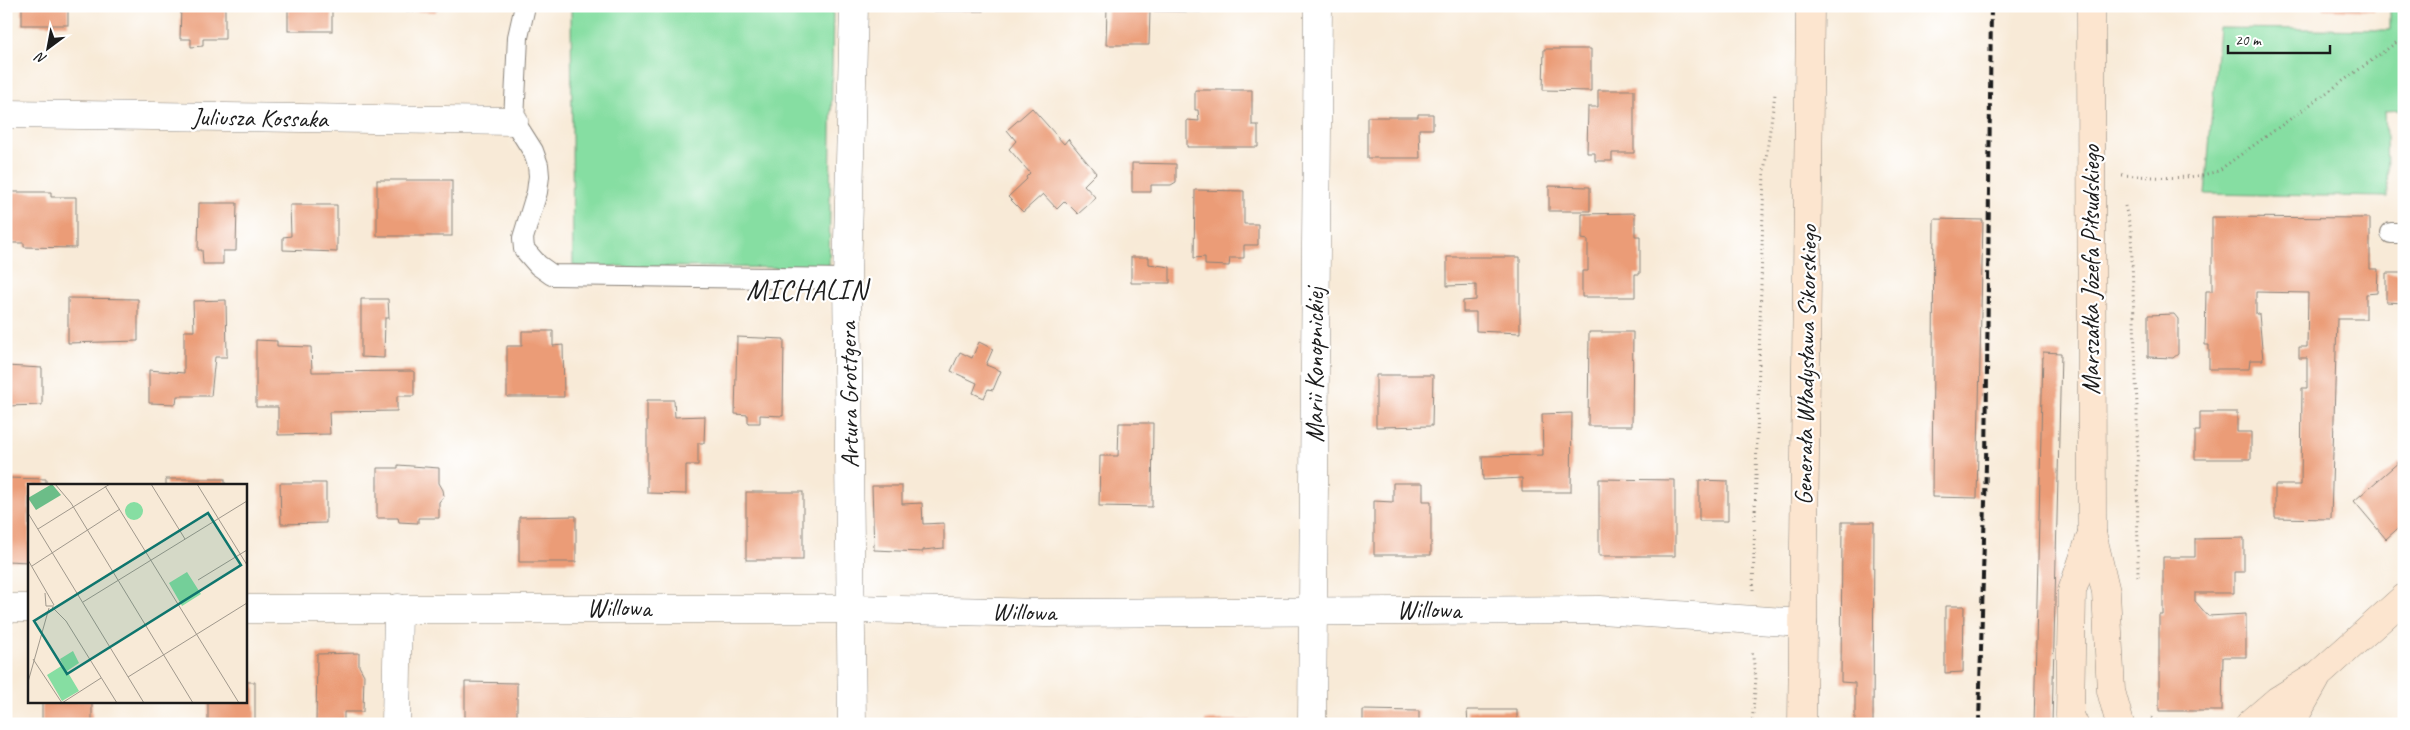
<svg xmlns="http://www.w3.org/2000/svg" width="2410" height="730" font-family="Caveat,sans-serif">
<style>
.green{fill:#86dea2;stroke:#517d5f}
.building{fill:#eb9c77}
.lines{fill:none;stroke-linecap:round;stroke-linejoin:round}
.lane-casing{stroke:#8a837a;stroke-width:22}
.street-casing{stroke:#8a837a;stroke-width:29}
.secondary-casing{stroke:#8a837a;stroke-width:29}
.path{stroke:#8a837a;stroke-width:3;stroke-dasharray:1 4;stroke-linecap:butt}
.lane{stroke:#fff;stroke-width:20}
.street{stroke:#fff;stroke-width:28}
.secondary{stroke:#fce5cf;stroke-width:28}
.rail{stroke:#1c1c1c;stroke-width:4;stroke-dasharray:8 4;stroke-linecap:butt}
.labels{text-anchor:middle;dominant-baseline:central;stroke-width:4.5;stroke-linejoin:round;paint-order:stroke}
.street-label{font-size:25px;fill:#1c1c1c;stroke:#fff}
.quarter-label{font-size:28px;letter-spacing:1px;fill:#1c1c1c;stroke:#fff}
.inset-road{fill:none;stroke:#a0988c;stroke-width:1}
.view{fill:#0f766e;fill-opacity:0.15;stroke:#0f766e;stroke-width:2.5}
.inset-edge{fill:none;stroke:#1c1c1c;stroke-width:2.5}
</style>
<rect width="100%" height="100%" fill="#fff"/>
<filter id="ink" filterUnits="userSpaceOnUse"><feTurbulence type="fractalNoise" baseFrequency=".02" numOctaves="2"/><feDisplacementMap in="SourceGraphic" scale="10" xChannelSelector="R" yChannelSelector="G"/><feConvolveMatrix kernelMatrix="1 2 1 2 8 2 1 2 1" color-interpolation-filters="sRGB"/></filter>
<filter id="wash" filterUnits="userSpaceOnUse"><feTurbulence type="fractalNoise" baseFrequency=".0096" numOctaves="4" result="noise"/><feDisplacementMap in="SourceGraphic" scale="20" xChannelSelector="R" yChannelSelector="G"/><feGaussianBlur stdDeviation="1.12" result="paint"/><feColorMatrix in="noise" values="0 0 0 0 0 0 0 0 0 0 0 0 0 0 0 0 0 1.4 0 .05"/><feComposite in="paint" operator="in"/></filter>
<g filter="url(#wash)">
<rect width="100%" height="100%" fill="#f8ead7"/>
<!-- green -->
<g class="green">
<polygon points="571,6 833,6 829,268 573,266"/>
<polygon points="2390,6 2404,6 2404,110 2385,111 2388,197 2205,194 2219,28 2390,30"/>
</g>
<g id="blocks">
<!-- building -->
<g class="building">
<rect x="22" y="6" width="46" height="19"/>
<polygon points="181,6 225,6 225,39 203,39 203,46 191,47 191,39 180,39"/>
<rect x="288" y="6" width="44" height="25"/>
<polygon points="386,6 436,6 436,12 386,10"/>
<rect x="915" y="6" width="68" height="5"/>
<polygon points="1107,6 1201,6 1201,12 1150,11 1149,45 1106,45"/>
<rect x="1645" y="6" width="34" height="3"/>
<polygon points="2323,6 2375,6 2375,11 2323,9"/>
<polygon points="1544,49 1591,49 1591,91 1543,90"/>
<polygon points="1195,90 1252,90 1252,125 1258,125 1258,147 1187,147 1187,120 1199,121 1198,110 1195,110"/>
<polygon points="1598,90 1634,90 1634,153 1612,153 1612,161 1595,161 1595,153 1587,153 1588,107 1598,107"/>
<polygon points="1032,108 1064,144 1068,139 1096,173 1084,185 1096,198 1078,214 1065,201 1057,209 1043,194 1023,212 1008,197 1027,179 1026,177 1030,173 1009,149 1016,141 1007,130"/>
<polygon points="1418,114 1433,114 1433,129 1419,129 1420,158 1367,158 1367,117 1418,117"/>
<polygon points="1132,163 1176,164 1176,182 1171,185 1151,185 1151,192 1132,192"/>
<rect x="377" y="180" width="75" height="56"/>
<polygon points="1549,186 1590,187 1590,211 1549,211"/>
<polygon points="1195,190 1244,191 1244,224 1258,224 1258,245 1244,245 1244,258 1230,258 1229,266 1205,265 1205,257 1194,258"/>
<polygon points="6,192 51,192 51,197 76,197 76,248 24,247 24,243 6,243"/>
<polygon points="199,203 237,203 236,251 223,251 223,264 203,264 202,250 198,250"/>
<polygon points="290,205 337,205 337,252 283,250 283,237 291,236"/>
<polygon points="1635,213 1635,236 1640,236 1640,274 1635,274 1635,297 1582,297 1582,271 1588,271 1588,240 1582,239 1582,214"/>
<polygon points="2212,217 2370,218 2370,269 2378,269 2377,293 2366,294 2366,319 2337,319 2331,519 2275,518 2275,485 2301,485 2302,388 2307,388 2307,358 2299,358 2299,347 2307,347 2308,293 2256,292 2256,314 2259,314 2263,360 2250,360 2249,369 2209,369 2209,345 2205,345 2206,291 2212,291"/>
<polygon points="1934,219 1983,220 1977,498 1932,497"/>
<polygon points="1131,257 1149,257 1149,264 1170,267 1170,283 1131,283"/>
<polygon points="1447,257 1520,257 1520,333 1476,331 1476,312 1463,312 1463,301 1476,300 1476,285 1447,286"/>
<polygon points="2386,273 2404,273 2404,303 2386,302"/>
<polygon points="68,298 138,299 138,341 68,343"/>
<polygon points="361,299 388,299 389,318 385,318 384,358 361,357"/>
<polygon points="226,300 227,357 215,357 211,396 177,396 176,404 149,403 149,370 184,373 184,331 194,331 193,301"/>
<polygon points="2174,314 2178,319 2178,354 2173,358 2148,357 2148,315"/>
<polygon points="522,331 553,331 553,346 563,345 564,397 507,397 507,346 522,346"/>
<polygon points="1589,332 1633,332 1632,426 1588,426"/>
<polygon points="737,337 784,339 783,416 760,415 760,423 748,423 748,415 735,414"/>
<polygon points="256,340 277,341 277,346 311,347 312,372 414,371 414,396 397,396 397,411 329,412 330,434 278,435 278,407 256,407"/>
<polygon points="979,342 993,349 986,365 1001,371 993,390 988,389 984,398 973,393 977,383 951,371 960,352 972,358"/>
<polygon points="2043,352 2061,353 2052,724 2034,724"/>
<polygon points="6,366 42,368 42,405 6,406"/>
<polygon points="1376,375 1433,375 1432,426 1376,427"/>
<polygon points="647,400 674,400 675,417 705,416 704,443 698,443 698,465 686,465 686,494 647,493"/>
<polygon points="2200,412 2237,412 2237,432 2251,432 2251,459 2195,459 2195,431 2200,431"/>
<polygon points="1572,413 1571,492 1522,492 1522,478 1483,480 1482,456 1543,455 1542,414"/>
<polygon points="1119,423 1153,423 1152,507 1099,506 1100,456 1118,456"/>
<polygon points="2400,461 2404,465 2404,523 2386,539 2354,501"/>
<polygon points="398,465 439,468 439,483 443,490 444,496 439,502 439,518 418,518 418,523 399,522 398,518 377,518 377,468 398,468"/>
<polygon points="6,478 46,479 46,485 29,485 29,562 6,561"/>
<rect x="166" y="479" width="59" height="6"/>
<polygon points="1599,479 1675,480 1675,556 1599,556"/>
<polygon points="1699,480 1728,481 1728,521 1699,521"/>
<polygon points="280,483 326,483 326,523 281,524"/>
<polygon points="1393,483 1423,483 1423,501 1431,501 1431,555 1374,555 1374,501 1393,502"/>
<polygon points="872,486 902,486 902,504 922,503 923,524 944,523 944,548 923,550 923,552 874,550"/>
<rect x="746" y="492" width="57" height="68"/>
<polygon points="576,516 576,562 519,562 519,517"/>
<polygon points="1842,522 1874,522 1873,724 1855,724 1855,683 1841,682"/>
<polygon points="2244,538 2244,572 2234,572 2234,593 2195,593 2195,601 2208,616 2246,614 2246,657 2223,657 2222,711 2159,711 2159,615 2163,615 2163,557 2195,557 2195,539"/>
<polygon points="1945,606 1964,606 1963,672 1945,673"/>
<polygon points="359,653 359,666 364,675 363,712 344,712 344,724 316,724 317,654"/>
<polygon points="245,682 255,682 255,724 208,724 208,701 245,701"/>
<polygon points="465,682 517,683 517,724 465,724"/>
<rect x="42" y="701" width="50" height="23"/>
<polygon points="1363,710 1419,711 1419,724 1363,724"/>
<polygon points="1467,710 1517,710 1517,724 1468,724"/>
<rect x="687" y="720" width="30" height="4"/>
<polygon points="1024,720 1024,724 1003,724 1003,721"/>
<polygon points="1108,720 1152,721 1152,724 1108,724"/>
<rect x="1205" y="720" width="49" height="4"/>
<rect x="583" y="721" width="49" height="3"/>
</g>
</g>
</g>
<g filter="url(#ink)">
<use href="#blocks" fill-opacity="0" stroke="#8a837a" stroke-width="1"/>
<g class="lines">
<!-- lane casing -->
<g class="lane-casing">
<g id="lane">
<polyline points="525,6 518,37 514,121 533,151 538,165 539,176 537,192 523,238 524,249 538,265 552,275 847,279"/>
<polyline points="2391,233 2404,233"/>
</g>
</g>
<!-- street casing -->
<g class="street-casing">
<g id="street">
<polyline points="6,114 514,121"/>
<polyline points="6,608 29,608"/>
<polyline points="245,609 852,609 1045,613 1600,610 1803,623"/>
<polyline points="396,724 398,608"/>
<polyline points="852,724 847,279 854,6"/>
<polyline points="1312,724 1318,6"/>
</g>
</g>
<!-- secondary casing -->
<g class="secondary-casing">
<g id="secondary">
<polyline points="2091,6 2092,533 2106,592 2111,691 2120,724"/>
<polyline points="1802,724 1810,6"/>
<polyline points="2074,724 2070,716 2072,591 2092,533"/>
<polyline points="2250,724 2278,700 2318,675 2404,598"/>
<polyline points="2287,724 2295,716 2316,679"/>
</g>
</g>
<!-- path -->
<g class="path">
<path d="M2122 175C2155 177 2186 181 2218 171L2404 37"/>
<polyline points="2125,206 2131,230 2137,408 2138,579"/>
<polyline points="1753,590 1764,172 1775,94"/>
<polyline points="2151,718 2161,724"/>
<polyline points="1752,724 1756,678 1752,651"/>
</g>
<!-- lane -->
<use href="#lane" class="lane"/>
<!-- street -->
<use href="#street" class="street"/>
<!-- secondary -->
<use href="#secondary" class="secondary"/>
<!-- rail -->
<polyline class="rail" points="1979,724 1986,465 1991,6"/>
</g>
</g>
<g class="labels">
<!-- street labels -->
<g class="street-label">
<text transform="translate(260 118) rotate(1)">Juliusza Kossaka</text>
<text transform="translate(2091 270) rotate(-90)">Marszałka Józefa Piłsudskiego</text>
<text transform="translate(1315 365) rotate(-90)">Marii Konopnickiej</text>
<text transform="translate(1806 365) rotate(-89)">Generała Władysława Sikorskiego</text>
<text transform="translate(849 395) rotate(-91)">Artura Grottgera</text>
<text x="619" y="608">Willowa</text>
<text x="1429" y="610">Willowa</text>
<text transform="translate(1024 612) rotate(1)">Willowa</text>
</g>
<!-- quarter labels -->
<g class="quarter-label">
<text x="807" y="289">MICHALIN</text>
</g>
</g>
<!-- overview -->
<g transform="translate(28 484)">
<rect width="219" height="219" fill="#f8ead7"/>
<path d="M97 27a9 9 0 1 1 18 0a9 9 0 1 1-18 0ZM159 88 173 110 154 122 141 99ZM45 167 51 179 39 187 51 207 34 217 19 191 35 181 32 175Z" fill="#86dea2"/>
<path d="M24 0 33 11 8 26 0 14Z" fill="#6cbd88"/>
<path class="inset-road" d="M27 0 43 19 165 219M123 0 157 55M169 0 219 81M77 2 211 219M0 29 116 219M10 45 82 0M24 69 92 25M0 76 26 121M4 82 24 69M170 96 219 66M17 109 18 122H26M55 118 219 17M24 123 38 137 89 219M5 175 34 219M100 193 219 119M0 198 21 124M34 219 73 194"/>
<path class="view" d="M180 29 213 81 39 190 6 137Z"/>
<rect width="219" height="219" class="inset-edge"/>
</g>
<!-- margin -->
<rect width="2410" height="730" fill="none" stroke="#fff" stroke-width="25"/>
<!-- north arrow -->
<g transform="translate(48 48) rotate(212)" stroke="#ffffff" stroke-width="4" paint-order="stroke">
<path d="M0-4L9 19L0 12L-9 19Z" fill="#1c1c1c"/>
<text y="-8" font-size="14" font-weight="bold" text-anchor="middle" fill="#1c1c1c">N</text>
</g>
<!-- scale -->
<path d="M2228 45v8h102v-8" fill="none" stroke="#1c1c1c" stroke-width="2.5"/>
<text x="2235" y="45" font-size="15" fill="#1c1c1c" stroke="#ffffff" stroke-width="4" paint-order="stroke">20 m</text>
</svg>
